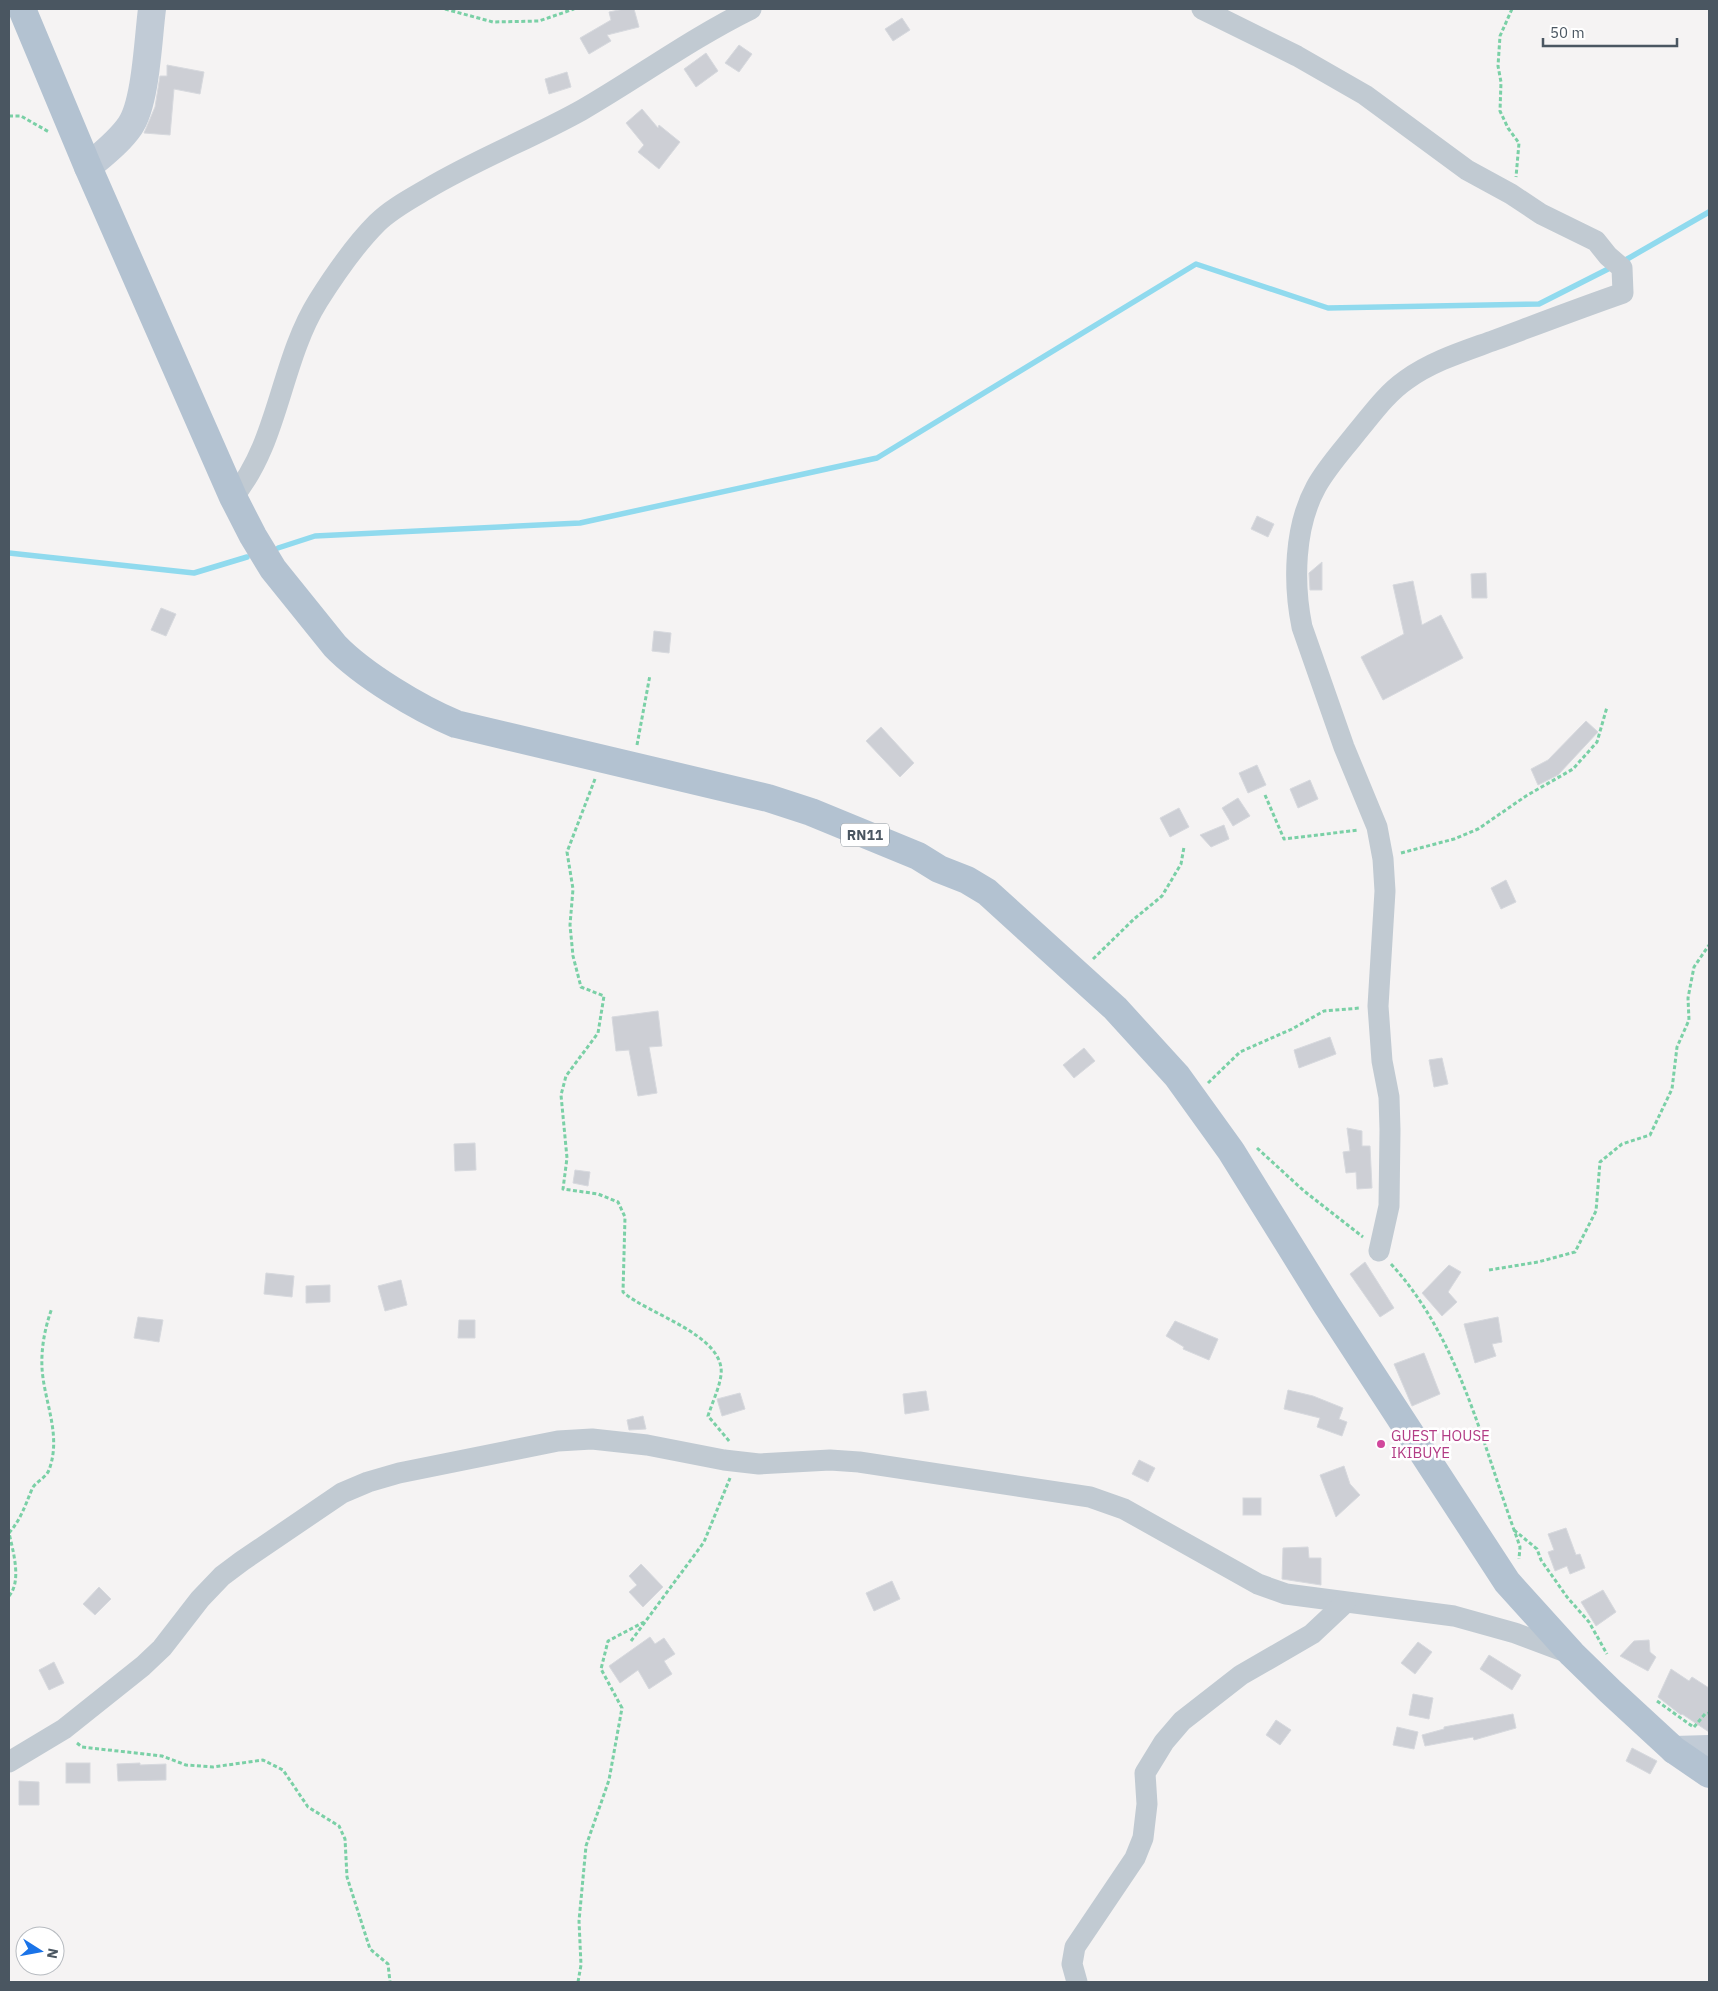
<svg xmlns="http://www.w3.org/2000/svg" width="1718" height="1991" font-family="'IBM Plex Sans',sans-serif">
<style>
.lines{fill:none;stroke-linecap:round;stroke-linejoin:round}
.stream{stroke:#90daee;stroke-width:5.5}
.building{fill:#cdcfd5;stroke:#d7d9de}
.path{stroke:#7ad0a6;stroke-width:3;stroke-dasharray:4 2.5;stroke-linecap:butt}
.street{stroke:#c1cad2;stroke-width:21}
.secondary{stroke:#c1cbd6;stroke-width:28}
.primary{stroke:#b3c2d1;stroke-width:28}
.hotel-dot{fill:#d1479c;stroke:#fff;stroke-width:2}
.labels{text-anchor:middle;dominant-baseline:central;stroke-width:5;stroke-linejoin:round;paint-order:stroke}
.shield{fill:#fff;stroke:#808990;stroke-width:1}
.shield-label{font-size:14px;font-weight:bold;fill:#4a5661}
.hotel-label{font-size:15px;fill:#b23c85;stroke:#fff;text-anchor:start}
</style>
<rect width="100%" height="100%" fill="#f5f3f3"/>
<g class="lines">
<!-- stream -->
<g class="stream">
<polyline points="1622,262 1709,212"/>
<polyline points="278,548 315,536 580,523 877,458 1196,264 1328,308 1539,304 1614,266"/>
<polyline points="9,553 194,573 247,557"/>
</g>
</g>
<!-- building -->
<g class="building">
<polygon points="624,9 634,9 639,27 607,35 611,41 589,54 580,38 611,20 609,12"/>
<polygon points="902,18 910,30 893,41 885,29"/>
<polygon points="739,45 752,54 739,72 725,63"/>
<polygon points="706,53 718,71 696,87 684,69"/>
<polygon points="167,65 204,72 200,94 174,89 170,135 144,133 155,107 160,76 167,76"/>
<polygon points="567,72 571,87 549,94 545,79"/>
<polygon points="642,109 658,128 659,125 680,142 659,169 638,152 644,145 626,123"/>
<polygon points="1257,516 1274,524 1268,537 1251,529"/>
<polygon points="1322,562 1322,590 1310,590 1309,573"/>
<polygon points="1486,573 1487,598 1472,598 1471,574"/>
<polygon points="1413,581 1422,625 1441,615 1463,658 1383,700 1361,657 1404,634 1393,585"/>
<polygon points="161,608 176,614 166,636 151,630"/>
<polygon points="654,631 671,633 669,653 652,651"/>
<polygon points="1586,721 1598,732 1558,775 1538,785 1531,769 1548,760"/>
<polygon points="881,727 914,763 900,777 866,741"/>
<polygon points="1257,765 1266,785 1248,793 1239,773"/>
<polygon points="1310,780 1318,799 1298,808 1290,789"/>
<polygon points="1238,798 1250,816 1233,826 1222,808"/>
<polygon points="1179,808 1189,827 1170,837 1160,818"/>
<polygon points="1224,825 1229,839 1211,847 1200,835"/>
<polygon points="1506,880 1516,902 1501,909 1491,888"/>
<polygon points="658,1011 662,1046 649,1047 657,1093 638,1096 629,1050 616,1051 612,1017"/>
<polygon points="1330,1037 1336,1054 1299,1068 1294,1050"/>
<polygon points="1084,1048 1095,1061 1074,1078 1063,1065"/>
<polygon points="1442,1058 1448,1084 1434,1087 1429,1060"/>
<polygon points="1347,1128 1362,1131 1362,1146 1370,1146 1372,1188 1357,1189 1356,1172 1346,1173 1343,1152 1350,1151"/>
<polygon points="475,1143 476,1170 455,1171 454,1144"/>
<polygon points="575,1170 590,1172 588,1186 573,1183"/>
<polygon points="1365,1262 1394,1308 1380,1317 1350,1274"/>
<polygon points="1449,1265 1461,1272 1448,1292 1457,1302 1442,1316 1422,1293"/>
<polygon points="266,1273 294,1276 292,1297 264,1294"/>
<polygon points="401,1280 407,1305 385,1311 378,1286"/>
<polygon points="330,1285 330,1302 306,1303 306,1286"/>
<polygon points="138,1317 163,1320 159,1342 134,1338"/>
<polygon points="1498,1317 1502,1342 1492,1344 1496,1356 1475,1363 1464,1324"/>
<polygon points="459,1320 475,1320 475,1338 458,1338"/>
<polygon points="1175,1321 1218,1339 1209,1360 1183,1349 1184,1347 1166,1336"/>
<polygon points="1424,1353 1440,1394 1412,1406 1394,1364"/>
<polygon points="1288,1390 1313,1396 1343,1408 1339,1419 1347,1422 1342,1436 1317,1427 1320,1418 1284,1409"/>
<polygon points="926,1391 929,1410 905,1414 903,1394"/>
<polygon points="740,1393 745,1409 722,1416 717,1399"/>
<polygon points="643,1416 646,1429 629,1430 627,1420"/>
<polygon points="1139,1460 1155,1468 1148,1482 1132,1474"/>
<polygon points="1344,1466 1350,1484 1360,1495 1336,1517 1320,1475"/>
<rect x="1243" y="1498" width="18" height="17"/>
<polygon points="1566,1528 1576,1555 1580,1554 1585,1568 1570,1574 1567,1566 1555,1571 1548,1552 1554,1550 1548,1534"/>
<polygon points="1308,1547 1309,1558 1321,1558 1321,1585 1282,1579 1283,1548"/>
<polygon points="641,1564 663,1587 643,1607 629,1592 637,1585 629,1576"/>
<polygon points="892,1581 900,1599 874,1611 866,1593"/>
<polygon points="99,1587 111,1599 95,1615 83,1604"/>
<polygon points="1603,1590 1616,1612 1596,1626 1581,1602"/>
<polygon points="650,1637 655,1644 664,1638 675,1654 664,1661 672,1674 649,1689 638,1670 620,1683 609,1666"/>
<polygon points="1649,1640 1650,1652 1656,1657 1648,1671 1620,1656 1634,1641"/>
<polygon points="1418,1642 1432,1652 1415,1674 1401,1663"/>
<polygon points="1489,1655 1521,1675 1512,1690 1480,1669"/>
<polygon points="54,1662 64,1683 49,1690 39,1670"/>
<polygon points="1671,1669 1689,1681 1692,1677 1709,1688 1709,1732 1682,1714 1681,1715 1658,1697"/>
<polygon points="1413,1694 1433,1698 1429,1719 1409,1715"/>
<polygon points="1513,1714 1516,1728 1474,1740 1473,1737 1425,1746 1422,1735 1444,1729 1444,1727"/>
<polygon points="1276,1720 1291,1730 1280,1745 1266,1735"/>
<polygon points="1397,1727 1418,1732 1414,1749 1393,1745"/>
<polygon points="1632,1748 1657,1761 1650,1774 1626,1761"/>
<rect x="66" y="1763" width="24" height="20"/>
<polygon points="140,1763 140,1765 166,1764 166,1780 118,1781 117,1764"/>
<polygon points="19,1781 39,1782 39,1805 19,1805"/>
</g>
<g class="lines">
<!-- path -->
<g class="path">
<polyline points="445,9 493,22 539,21 574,9"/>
<polyline points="1512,9 1500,36 1498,66 1501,82 1500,111 1508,128 1519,143 1516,177"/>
<polyline points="9,116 21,116 49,132"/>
<polyline points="637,745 650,675"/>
<path d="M595 779 567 852 573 889 570 925 573 956 581 987 604 996 598 1033 566 1076 561 1095 567 1158 563 1189 598 1194 618 1202 625 1217 623 1292C647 1314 726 1335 721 1375 719 1389 712 1403 708 1416L730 1442"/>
<polyline points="1265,795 1284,839 1359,830"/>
<polyline points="1401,853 1454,839 1478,829 1526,796 1573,769 1597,742 1607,707"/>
<polyline points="1093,959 1134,919 1162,896 1181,864 1184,847"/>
<polyline points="1208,1083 1240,1052 1292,1029 1324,1011 1360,1008"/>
<polyline points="1257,1148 1304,1191 1363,1237"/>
<path d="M1391 1264C1460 1339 1482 1444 1517 1538L1520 1547 1519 1559"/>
<polyline points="1489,1270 1538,1262 1575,1252 1596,1211 1600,1162 1622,1144 1650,1135 1672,1089 1677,1047 1689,1020 1688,998 1694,967 1709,945"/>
<polyline points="1514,1530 1537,1549 1541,1560 1567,1597 1589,1622 1607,1654"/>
<path d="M9 1596C22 1581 13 1551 9 1533 21 1519 25 1506 32 1489 35 1482 46 1478 49 1470 62 1435 44 1402 42 1368 41 1348 45 1327 52 1308"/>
<polyline points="631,1641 704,1542 730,1478"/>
<polyline points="1657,1701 1692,1726"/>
<polyline points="1694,1727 1705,1714 1709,1713"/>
<polyline points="77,1743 82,1747 162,1756 186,1765 213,1767 263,1760 283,1770 308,1807 339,1826 345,1839 347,1877 370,1949 388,1964 390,1982"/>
<polyline points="578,1982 581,1965 579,1921 586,1846 609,1780 622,1708 601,1669 608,1641 644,1622"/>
</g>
<!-- street -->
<g class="street">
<path d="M1202 9 1297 56 1365 95 1467 170 1511 194 1541 214 1596 241 1608 256 1622 268 1623 293C1580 308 1538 324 1495 340 1465 351 1432 361 1406 380 1386 394 1372 414 1357 432 1343 450 1327 467 1316 487 1294 527 1293 583 1302 627L1344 747 1377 827 1383 859 1385 891 1378 1006 1382 1061 1389 1097 1390 1130 1389 1206 1379 1251"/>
<path d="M233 497C279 442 280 362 318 301 335 274 355 245 377 223 391 209 410 199 427 189 477 159 532 138 582 110 639 77 692 38 751 9"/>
<polyline points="9,1762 64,1729 143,1666 162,1648 200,1599 222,1576 242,1561 342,1493 368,1482 399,1473 558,1441 592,1439 647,1445 724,1460 759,1464 830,1460 859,1462 1090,1497 1124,1509 1258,1584 1286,1594 1454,1616 1515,1633 1571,1654"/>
<polyline points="1077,1982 1072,1964 1075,1947 1135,1858 1143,1838 1147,1804 1145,1773 1164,1742 1182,1721 1241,1675 1312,1634 1345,1603"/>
</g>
<!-- secondary -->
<g class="secondary">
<path d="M88 167C103 154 119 142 130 126 146 103 148 39 152 9"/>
<polyline points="1674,1750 1709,1749"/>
</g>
<!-- primary -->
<path class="primary" d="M22 9 88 167 233 497 253 536 273 569 335 646C363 675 418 708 456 724L768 798 811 812 918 856 939 869 967 880 987 892 1115 1008 1177 1076 1231 1151 1326 1304 1507 1582 1572 1654 1610 1691 1674 1750 1709 1774"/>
</g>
<!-- markers -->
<circle class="hotel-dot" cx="1381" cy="1444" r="5"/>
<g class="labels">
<!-- shield labels -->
<rect class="shield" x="841" y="823.5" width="48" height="23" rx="4"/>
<g class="shield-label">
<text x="865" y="835">RN11</text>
</g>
<!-- hotel labels -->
<g class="hotel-label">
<text x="1391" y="1435">GUEST HOUSE<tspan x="1391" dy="17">IKIBUYE</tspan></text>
</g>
</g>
<!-- border -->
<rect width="1718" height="1991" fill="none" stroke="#4a5661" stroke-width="20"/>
<!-- north arrow -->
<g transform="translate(40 1951) rotate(101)"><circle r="24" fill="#ffffff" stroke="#b7bbc0"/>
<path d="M0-4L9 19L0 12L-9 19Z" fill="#1a73e8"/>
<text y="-8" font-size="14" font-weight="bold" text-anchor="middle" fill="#4a5661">N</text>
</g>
<!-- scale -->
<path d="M1543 38v8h134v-8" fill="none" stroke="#4a5661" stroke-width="2.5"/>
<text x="1550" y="38" font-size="15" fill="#4a5661" stroke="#ffffff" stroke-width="4" paint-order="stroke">50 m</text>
</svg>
